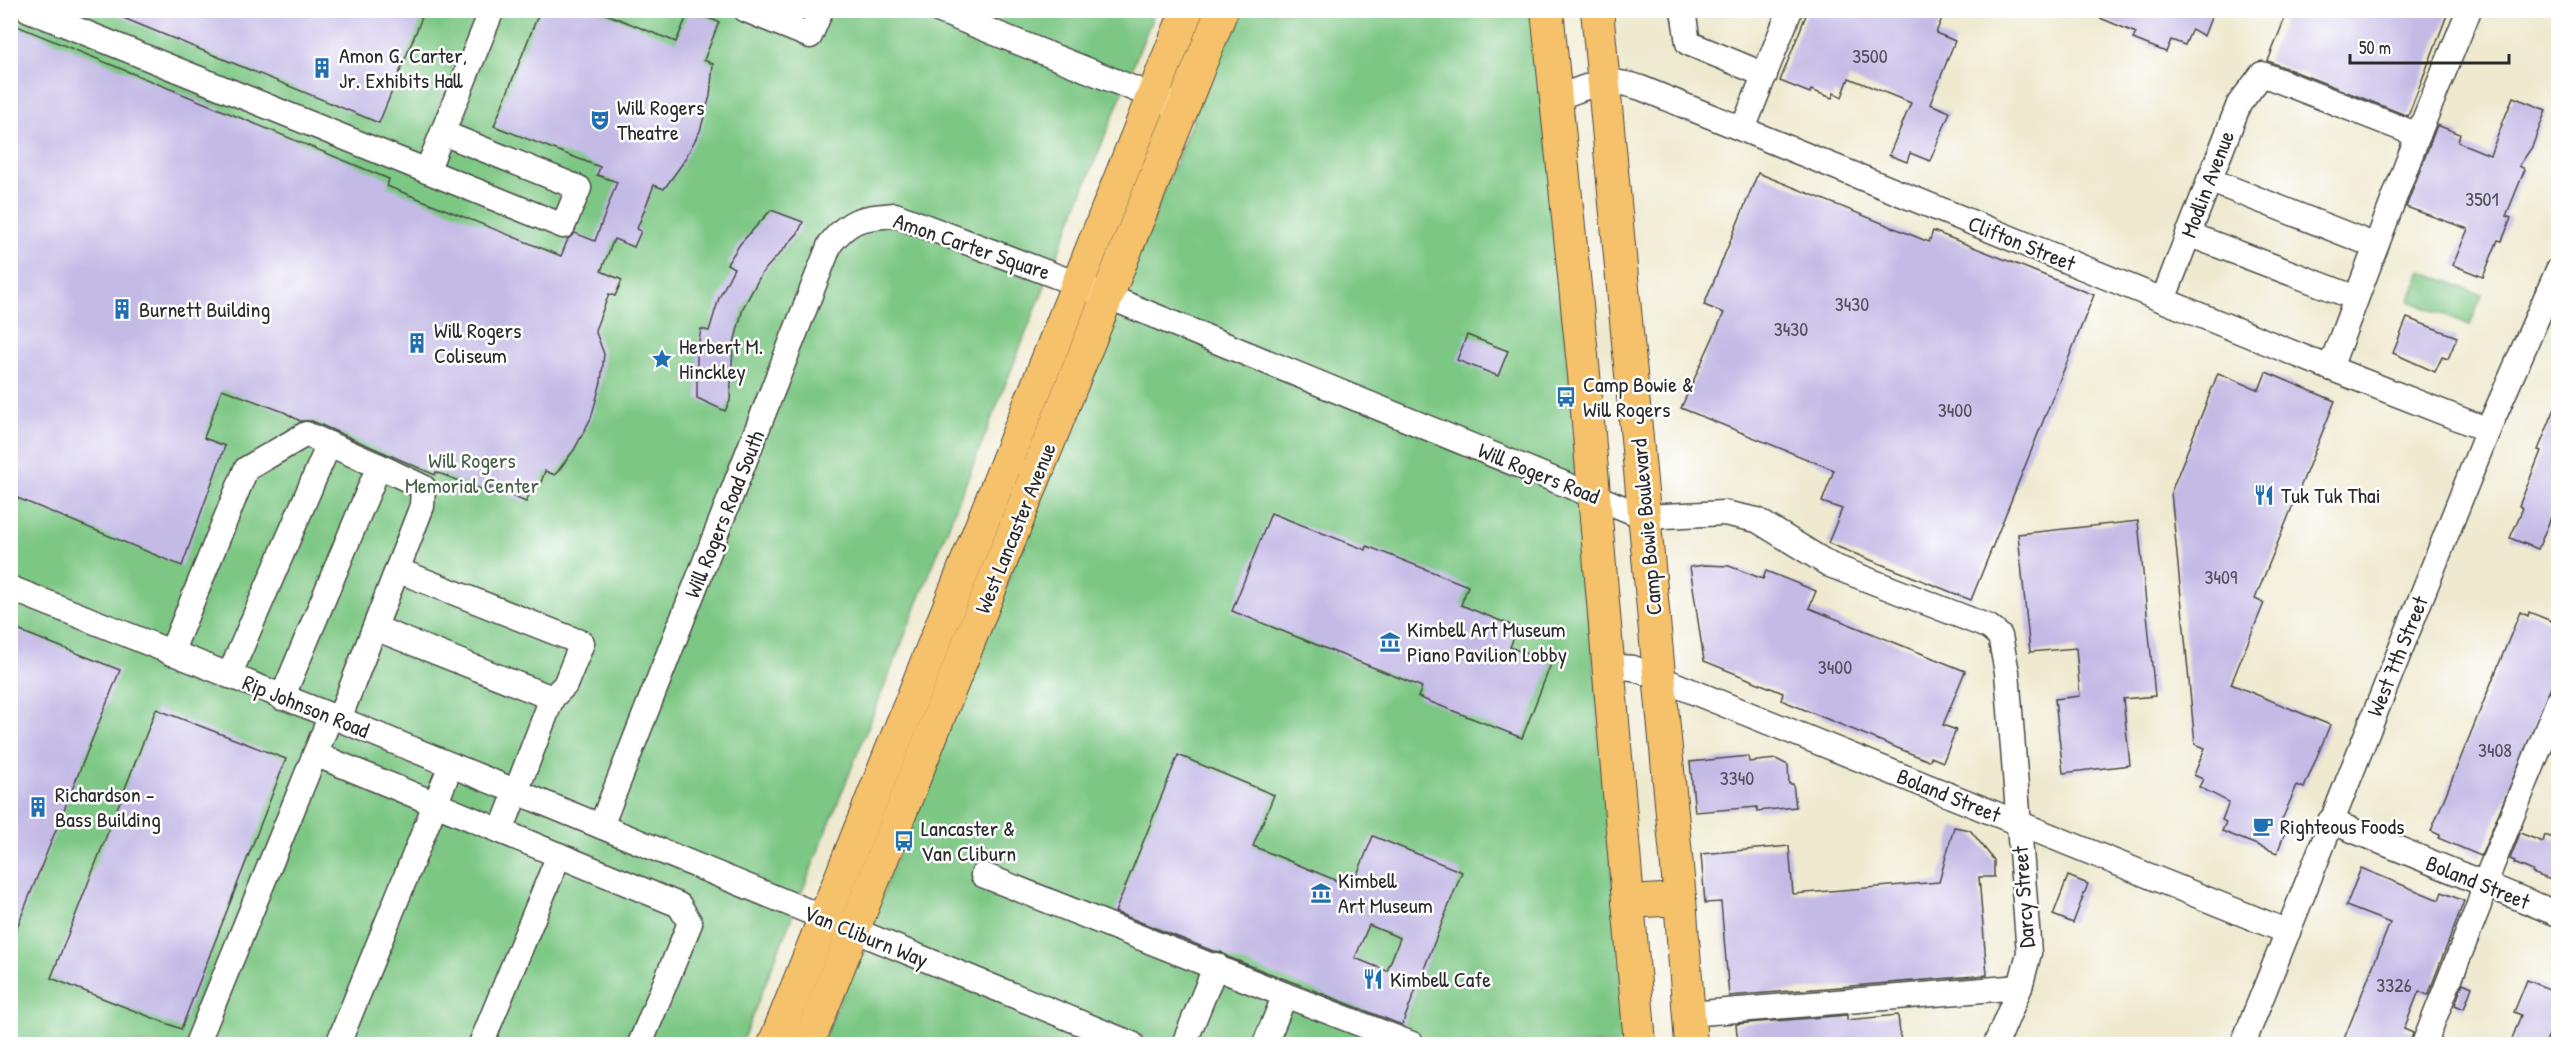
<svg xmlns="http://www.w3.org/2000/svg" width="2569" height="1055" font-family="'Patrick Hand',sans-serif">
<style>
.green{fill:#7dc784;stroke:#547958;stroke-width:1.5}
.building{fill:#c4bae6;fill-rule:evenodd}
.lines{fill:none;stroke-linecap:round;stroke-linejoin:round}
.minor-casing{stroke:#484844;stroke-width:27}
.major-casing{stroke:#484844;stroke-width:34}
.minor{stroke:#fff;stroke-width:24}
.major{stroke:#f5c16b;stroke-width:32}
.labels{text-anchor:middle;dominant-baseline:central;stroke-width:5;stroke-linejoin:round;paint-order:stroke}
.number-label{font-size:20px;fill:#514f5a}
.poi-label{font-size:22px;fill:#2b2b2b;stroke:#fff;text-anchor:start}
.street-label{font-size:22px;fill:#2b2b2b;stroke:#fff}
.park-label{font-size:22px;fill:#48624a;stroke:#fff}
</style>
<rect width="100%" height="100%" fill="#fff"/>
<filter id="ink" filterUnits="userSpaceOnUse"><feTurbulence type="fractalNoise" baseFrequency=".0167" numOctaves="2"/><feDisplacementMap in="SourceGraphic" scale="12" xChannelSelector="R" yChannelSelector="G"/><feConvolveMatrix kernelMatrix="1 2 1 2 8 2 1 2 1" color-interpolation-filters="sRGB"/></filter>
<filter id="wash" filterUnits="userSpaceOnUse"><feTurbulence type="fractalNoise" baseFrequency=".008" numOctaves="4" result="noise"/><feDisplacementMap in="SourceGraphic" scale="24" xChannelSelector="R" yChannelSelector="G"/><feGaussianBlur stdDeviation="1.35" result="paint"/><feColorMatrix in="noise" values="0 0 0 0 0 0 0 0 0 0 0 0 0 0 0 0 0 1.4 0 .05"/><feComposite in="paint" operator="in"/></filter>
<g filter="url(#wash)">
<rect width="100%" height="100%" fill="#eee9cf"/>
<!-- green -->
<g class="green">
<polygon points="10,11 1155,11 741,1044 11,1044"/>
<polygon points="1236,11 1534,11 1547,121 1627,1044 822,1044"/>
<polygon points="2421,271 2482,295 2470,325 2409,301"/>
</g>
<g id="blocks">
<!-- building -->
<g class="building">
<polygon points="104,10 425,10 379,123"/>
<polygon points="540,10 596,10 676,42 689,11 719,22 704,60 713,64 710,96 700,131 682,164 664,189 654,185 637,229 641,231 634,247 614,239 601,271 622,280 615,296 609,294 595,330 604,354 601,382 591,418 574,450 555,475 545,471 540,485 534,482 526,502 490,487 488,492 436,472 435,475 312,421 300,421 284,412 222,389 204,438 225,446 182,566 10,495 10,23 389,179 387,186 561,256 568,239 575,233 595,241 617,182 597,175 600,167 494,126"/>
<polygon points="1808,10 1945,10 1936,33 1955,41 1930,104 1950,112 1930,161 1910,153 1907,162 1889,155 1911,103 1849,78 1842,97 1834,93 1832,98 1811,90 1810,93 1780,81"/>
<polygon points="2081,10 2214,10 2204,36 2192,29 2185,45 2171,40 2166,52 2133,39 2136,33"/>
<polygon points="2288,10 2449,10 2408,116 2268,61"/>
<polygon points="2513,97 2546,110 2532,147 2519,166 2525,169 2506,216 2511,218 2502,241 2498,240 2483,277 2453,265 2468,229 2406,207 2437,125 2460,134 2458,142 2490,155"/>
<polygon points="1758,173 1929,242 1933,231 2094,295 1971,600 1828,543 1842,509 1822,502 1834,470 1681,408 1724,313 1704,305"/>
<polygon points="771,210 803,222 798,233 762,273 743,308 733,347 730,401 725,411 697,398 697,352 701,329 709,331 719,298 734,268 727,264 740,244"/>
<polygon points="2407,318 2457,337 2448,359 2442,357 2435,372 2393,353"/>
<polygon points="1467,335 1508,351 1498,376 1457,360"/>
<polygon points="2266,372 2335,401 2255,599 2264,603 2231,684 2330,725 2304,788 2297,785 2281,822 2288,825 2277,853 2222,831 2226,822 2222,820 2229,802 2199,787 2203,779 2194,775 2205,748 2195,744 2171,492 2218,373 2259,390"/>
<polygon points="2558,401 2559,518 2552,515 2538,549 2510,538 2523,508 2519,506 2541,451 2538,450"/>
<polygon points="1271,513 1366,550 1367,546 1468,586 1461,605 1518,628 1510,647 1551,664 1522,738 1418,697 1422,687 1232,611"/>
<polygon points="2138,521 2155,696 2123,699 2130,765 2063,773 2055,699 2080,696 2076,648 2030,652 2018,534"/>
<polygon points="1705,565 1729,566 1763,579 1766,571 1816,591 1809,608 1965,671 1943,725 1956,730 1943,762 1931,757 1929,761 1781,700 1783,693 1704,661 1690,567"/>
<polygon points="2520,612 2528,616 2529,612 2559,624 2559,668 2481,856 2438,838 2440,835 2431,831"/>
<polygon points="10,627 120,670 11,942 10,942"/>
<polygon points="156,709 286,759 181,1029 51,978"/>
<path d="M1178 755 1274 795 1253 846 1352 887 1373 836 1462 872 1402 1025 1228 957 1221 952 1213 951 1115 912ZM1369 925 1400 938 1387 971 1355 958Z"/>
<polygon points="1748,756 1749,762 1776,759 1788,765 1789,784 1793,784 1796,807 1757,811 1757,807 1695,812 1690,762"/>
<polygon points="1954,827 1970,830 1994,860 1994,877 1979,877 1987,975 1729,996 1721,902 1705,903 1701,854 1789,846 1793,894 1939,882"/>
<polygon points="2520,833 2543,842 2545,835 2559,840 2559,883 2532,873 2533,871 2514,863 2515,861 2510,859"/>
<polygon points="2361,868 2439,900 2442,892 2464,901 2428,995 2419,991 2404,1029 2413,1033 2410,1044 2342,1044 2390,923 2346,906"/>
<polygon points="2068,876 2088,884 2073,923 2053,915"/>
<polygon points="2527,980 2559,993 2559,1012 2545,1044 2510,1044 2521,1015 2514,1012"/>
<polygon points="2463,983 2472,987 2464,1009 2455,1005"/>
<polygon points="1847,1015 1847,1020 1898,1015 1901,1044 1738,1044 1736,1024"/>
</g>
</g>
</g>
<g filter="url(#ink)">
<use href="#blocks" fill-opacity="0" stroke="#484844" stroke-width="1.5"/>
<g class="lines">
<!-- minor casing -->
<g class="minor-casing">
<g id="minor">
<polyline points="29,10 563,226 579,188 443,133"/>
<polyline points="746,10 810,36 821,10"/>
<polyline points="938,10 1167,102"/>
<polyline points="1683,10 1688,43 1765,75"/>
<path d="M1556 98C1591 86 1604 75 1641 88L2330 368 2488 430"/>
<polyline points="1743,129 1790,10"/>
<polyline points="2418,135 2469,10"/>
<polyline points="427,171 492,10"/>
<polyline points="2209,180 2376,246"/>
<polyline points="2188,234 2356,298"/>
<polyline points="2163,300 2239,104 2262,74 2418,135 2330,368"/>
<polyline points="397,570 582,643 565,685 552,698"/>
<polyline points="10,588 339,719 1132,1044"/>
<polyline points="375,628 552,698 501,831"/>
<polyline points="171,653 246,469 306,434 379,466 282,698"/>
<polyline points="1608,666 1633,668 1659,678 2288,932"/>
<polyline points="229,676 329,444"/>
<polyline points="339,719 422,506 423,487 379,466"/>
<polyline points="315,754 679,905 690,923 640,1044"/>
<polyline points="2330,821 2558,914"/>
<path d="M601 826 830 244C851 217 863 218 895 215L1077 284 1645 517 1724 513 1757 520 1830 565 1989 627 2000 636 2007 672 2029 953 2020 987 1996 1044"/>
<polyline points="983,875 1285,995 1265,1044"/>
<polyline points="1285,995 1412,1044"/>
<polyline points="1689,1014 2020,987"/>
<polyline points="197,1044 331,715"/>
<polyline points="338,1044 451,765"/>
<polyline points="481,1044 559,855"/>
<polyline points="1184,1044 1216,965"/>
<polyline points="2243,1044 2488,430 2558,270"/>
<polyline points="2424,1044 2479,905 2484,885 2558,702"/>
</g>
</g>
<!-- major casing -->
<g class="major-casing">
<g id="major">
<polyline points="1547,10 1584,375 1640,1044"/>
<polyline points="1597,10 1680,899 1691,1044"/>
<polyline points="1628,902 1680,899"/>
<polyline points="774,1044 1187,10"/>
<polyline points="808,1044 1222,10"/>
</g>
</g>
<!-- minor -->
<use href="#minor" class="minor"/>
<!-- major -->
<use href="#major" class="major"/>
</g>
</g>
<!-- icons -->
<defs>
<g id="building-bare" transform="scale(1.62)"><path d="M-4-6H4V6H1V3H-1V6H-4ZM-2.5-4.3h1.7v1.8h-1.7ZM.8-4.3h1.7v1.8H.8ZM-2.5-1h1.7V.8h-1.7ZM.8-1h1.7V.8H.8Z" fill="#1f6fb2" stroke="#fff" stroke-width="2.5" paint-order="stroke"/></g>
<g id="theatre-bare" transform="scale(1.62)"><path d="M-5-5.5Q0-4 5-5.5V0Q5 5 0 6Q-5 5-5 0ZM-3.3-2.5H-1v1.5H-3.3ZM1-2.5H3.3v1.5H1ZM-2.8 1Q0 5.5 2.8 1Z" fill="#1f6fb2" stroke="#fff" stroke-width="2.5" paint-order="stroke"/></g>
<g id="sight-bare" transform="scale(1.62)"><path d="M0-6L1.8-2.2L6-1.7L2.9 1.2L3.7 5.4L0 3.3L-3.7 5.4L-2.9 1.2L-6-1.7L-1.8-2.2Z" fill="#1f6fb2" stroke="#fff" stroke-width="2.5" paint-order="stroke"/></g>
<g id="bus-bare" transform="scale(1.62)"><path d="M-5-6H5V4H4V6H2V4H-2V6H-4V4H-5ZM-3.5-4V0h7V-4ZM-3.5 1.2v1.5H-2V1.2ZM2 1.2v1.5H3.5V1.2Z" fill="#1f6fb2" stroke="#fff" stroke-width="2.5" paint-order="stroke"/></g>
<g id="restaurant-bare" transform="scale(1.62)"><path d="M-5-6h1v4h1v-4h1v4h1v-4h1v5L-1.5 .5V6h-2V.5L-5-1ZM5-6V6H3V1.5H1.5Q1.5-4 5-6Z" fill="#1f6fb2" stroke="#fff" stroke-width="2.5" paint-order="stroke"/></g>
<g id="museum-bare" transform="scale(1.62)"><path d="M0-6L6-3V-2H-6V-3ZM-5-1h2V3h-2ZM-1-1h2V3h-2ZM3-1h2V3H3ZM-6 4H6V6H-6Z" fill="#1f6fb2" stroke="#fff" stroke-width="2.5" paint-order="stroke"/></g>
<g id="cafe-bare" transform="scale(1.62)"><path d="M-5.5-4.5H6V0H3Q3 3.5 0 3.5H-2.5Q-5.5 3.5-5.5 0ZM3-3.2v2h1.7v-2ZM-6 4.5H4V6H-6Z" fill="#1f6fb2" stroke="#fff" stroke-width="2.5" paint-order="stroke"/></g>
</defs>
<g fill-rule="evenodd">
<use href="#building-bare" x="322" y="68"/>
<use href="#theatre-bare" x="600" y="120"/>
<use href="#building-bare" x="122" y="309"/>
<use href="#building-bare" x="417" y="343"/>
<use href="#sight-bare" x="662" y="359"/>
<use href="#bus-bare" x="1566" y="397"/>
<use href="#restaurant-bare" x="2264" y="495"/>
<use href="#museum-bare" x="1390" y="642"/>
<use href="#building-bare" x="38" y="807"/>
<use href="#cafe-bare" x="2263" y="826"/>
<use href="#bus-bare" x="904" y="841"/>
<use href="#museum-bare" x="1321" y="893"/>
<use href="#restaurant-bare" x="1373" y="979"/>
</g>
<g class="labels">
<!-- number labels -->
<g class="number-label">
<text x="1870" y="55">3500</text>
<text x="2482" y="198">3501</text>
<text x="1852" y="303">3430</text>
<text x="1791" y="328">3430</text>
<text x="1955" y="409">3400</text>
<text x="2221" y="576">3409</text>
<text x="1835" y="666">3400</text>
<text x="2495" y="749">3408</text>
<text x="1737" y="777">3340</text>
<text x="2394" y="984">3326</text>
</g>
<!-- poi labels -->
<g class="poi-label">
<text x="339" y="55">Amon G. Carter,<tspan x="339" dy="25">Jr. Exhibits Hall</tspan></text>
<text x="617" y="107">Will Rogers<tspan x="617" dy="25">Theatre</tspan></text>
<text x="139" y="309">Burnett Building</text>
<text x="434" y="330">Will Rogers<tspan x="434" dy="25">Coliseum</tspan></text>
<text x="679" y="346">Herbert M.<tspan x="679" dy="25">Hinckley</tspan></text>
<text x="1583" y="384">Camp Bowie &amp;<tspan x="1583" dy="25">Will Rogers</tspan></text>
<text x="2281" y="495">Tuk Tuk Thai</text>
<text x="1407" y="629">Kimbell Art Museum<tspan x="1407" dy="25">Piano Pavilion Lobby</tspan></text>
<text x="55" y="794">Richardson -<tspan x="55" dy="25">Bass Building</tspan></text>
<text x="2280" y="826">Righteous Foods</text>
<text x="921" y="828">Lancaster &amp;<tspan x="921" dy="25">Van Cliburn</tspan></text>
<text x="1338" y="880">Kimbell<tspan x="1338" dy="25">Art Museum</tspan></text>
<text x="1390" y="979">Kimbell Cafe</text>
</g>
<!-- street labels -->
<g class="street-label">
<text transform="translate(2207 184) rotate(-69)">Modlin Avenue</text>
<text transform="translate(2022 243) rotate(22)">Clifton Street</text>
<text transform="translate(972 246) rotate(19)">Amon Carter Square</text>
<text transform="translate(1539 473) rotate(22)">Will Rogers Road</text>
<text transform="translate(724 514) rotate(-68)">Will Rogers Road South</text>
<text transform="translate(1646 527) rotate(-95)">Camp Bowie Boulevard</text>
<text transform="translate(1015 528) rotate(-68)">West Lancaster Avenue</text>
<text transform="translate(2397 656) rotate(-68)">West 7th Street</text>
<text transform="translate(306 706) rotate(22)">Rip Johnson Road</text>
<text transform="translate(1949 795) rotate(22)">Boland Street</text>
<text transform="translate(2478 882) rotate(22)">Boland Street</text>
<text transform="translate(2023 897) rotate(-94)">Darcy Street</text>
<text transform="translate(866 936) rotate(22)">Van Cliburn Way</text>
</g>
<!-- park labels -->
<g class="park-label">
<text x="472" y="460">Will Rogers<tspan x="472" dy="25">Memorial Center</tspan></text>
</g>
</g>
<!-- margin -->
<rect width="2569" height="1055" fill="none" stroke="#fff" stroke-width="36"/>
<!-- scale -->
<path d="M2350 54v9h159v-9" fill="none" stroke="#2b2b2b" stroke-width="3"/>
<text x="2359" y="54" font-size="18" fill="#2b2b2b" stroke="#ffffff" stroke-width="4.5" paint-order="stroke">50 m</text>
</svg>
